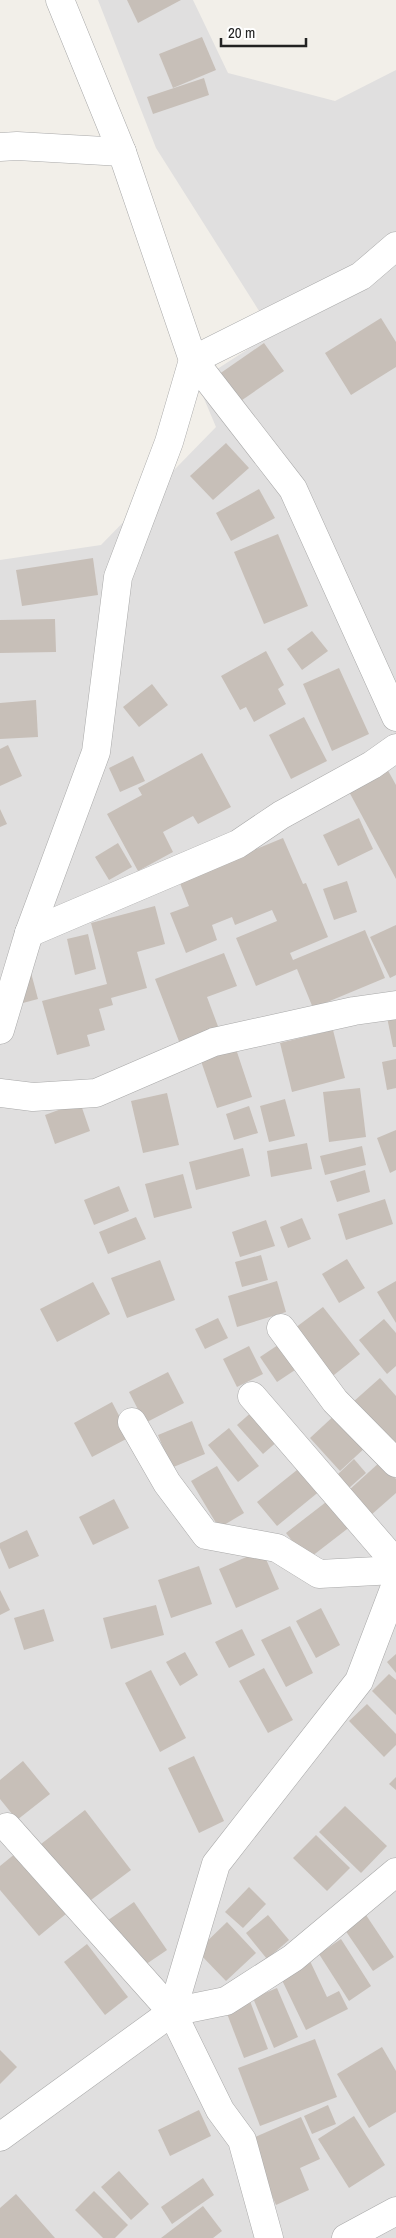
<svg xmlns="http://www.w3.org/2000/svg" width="396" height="2238" font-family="'Archivo Narrow',sans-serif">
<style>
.residential{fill:#e0dfdf}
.building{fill:#c7bfb8}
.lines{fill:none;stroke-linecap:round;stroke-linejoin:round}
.minor-casing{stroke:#a9a9a9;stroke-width:29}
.minor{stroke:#fff;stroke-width:28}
</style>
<rect width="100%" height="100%" fill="#f2efe9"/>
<!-- residential -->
<polygon class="residential" points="98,0 193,0 228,73 335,101 396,70 396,2238 0,2238 0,560 101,545 216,427 197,382 273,333 156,148"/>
<!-- building -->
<g class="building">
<polygon points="127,0 181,0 138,23"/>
<polygon points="202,37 216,70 173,88 159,54"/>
<polygon points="204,78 209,95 153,114 147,97"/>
<polygon points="381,318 396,342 396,367 351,395 325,353"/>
<polygon points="264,343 284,371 232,407 212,379"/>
<polygon points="226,443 249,468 213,500 190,476"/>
<polygon points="259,489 275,518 231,541 216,513"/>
<polygon points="278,534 308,606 264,624 234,552"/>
<polygon points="93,558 98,595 22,606 16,570"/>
<polygon points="55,619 56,652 0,653 0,620"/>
<polygon points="312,631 328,651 302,670 287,649"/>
<polygon points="266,651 284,685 278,689 286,704 254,722 246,707 240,710 221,676"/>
<polygon points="339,668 369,734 332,751 303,684"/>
<polygon points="152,684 168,705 139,727 123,707"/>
<polygon points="36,700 38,737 0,739 0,703"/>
<polygon points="304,717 327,761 291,779 269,735"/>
<polygon points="8,745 22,776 0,786 0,749"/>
<polygon points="202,753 231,807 198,824 193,816 163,832 173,852 138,871 107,814 142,795 138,788"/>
<polygon points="133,756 145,781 120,792 109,768"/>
<polygon points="386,767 396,785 396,879 347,788"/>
<polygon points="0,809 7,824 0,827"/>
<polygon points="359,818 373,849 338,866 323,835"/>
<polygon points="283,838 303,884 306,883 328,937 290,953 293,960 365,930 385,978 313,1008 297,969 256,986 236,938 277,921 272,910 235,925 232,917 212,925 217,940 186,953 170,913 189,906 172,863 211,868"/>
<polygon points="118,843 132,867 109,880 95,857"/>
<polygon points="347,881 357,912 334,920 323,889"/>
<polygon points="155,906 165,944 137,952 147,988 111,998 113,1005 99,1009 105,1030 87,1035 90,1046 57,1055 42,1001 107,984 91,923"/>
<polygon points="396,925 396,975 390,978 370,937"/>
<polygon points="88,934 96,969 75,975 67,939"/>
<polygon points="224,953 237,986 207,997 219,1029 180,1044 155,979"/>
<polygon points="30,969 38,999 19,1004"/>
<polygon points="396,1015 396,1047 393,1047 387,1017"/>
<polygon points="333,1030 345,1078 292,1092 280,1043"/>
<polygon points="236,1049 252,1097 217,1108 201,1061"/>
<polygon points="396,1059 396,1088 387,1090 382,1062"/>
<polygon points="360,1088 366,1137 329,1142 323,1092"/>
<polygon points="167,1093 179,1145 143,1153 131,1101"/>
<polygon points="285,1099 295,1136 269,1142 260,1106"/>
<polygon points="80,1102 90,1131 55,1144 45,1115"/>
<polygon points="249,1106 258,1133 234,1140 226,1114"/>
<polygon points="396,1130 396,1170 390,1173 377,1138"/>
<polygon points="307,1143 312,1169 271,1177 267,1151"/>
<polygon points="362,1146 366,1165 325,1175 320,1156"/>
<polygon points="243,1148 250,1176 196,1190 189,1162"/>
<polygon points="365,1170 370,1192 337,1202 330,1181"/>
<polygon points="183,1174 192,1208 154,1218 145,1184"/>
<polygon points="119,1186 129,1211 94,1225 84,1200"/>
<polygon points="385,1199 393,1224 346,1240 338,1214"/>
<polygon points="136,1217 146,1239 108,1254 99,1232"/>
<polygon points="302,1218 311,1239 288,1248 280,1227"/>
<polygon points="266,1220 275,1246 240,1257 232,1232"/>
<polygon points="261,1255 268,1280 242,1287 235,1262"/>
<polygon points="347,1259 365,1288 339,1303 322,1274"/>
<polygon points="160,1260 175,1300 127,1318 111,1278"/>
<polygon points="277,1281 286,1312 237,1327 228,1296"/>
<polygon points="396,1281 396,1323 377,1292"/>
<polygon points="93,1282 110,1314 57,1342 40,1309"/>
<polygon points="323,1307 360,1354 329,1379 291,1331"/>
<polygon points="218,1318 228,1338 205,1349 195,1329"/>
<polygon points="384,1319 396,1333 396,1366 387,1374 359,1340"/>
<polygon points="281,1343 298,1368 277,1382 260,1357"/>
<polygon points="249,1346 263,1374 237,1387 223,1359"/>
<polygon points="168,1372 184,1403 145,1423 129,1392"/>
<polygon points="380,1378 396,1396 396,1449 353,1402"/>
<polygon points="112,1402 130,1437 92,1457 74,1423"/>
<polygon points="254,1410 279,1440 263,1454 237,1425"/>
<polygon points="337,1413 368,1445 340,1471 310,1438"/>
<polygon points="192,1421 205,1454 171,1468 158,1435"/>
<polygon points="229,1428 259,1466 238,1482 208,1445"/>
<polygon points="354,1459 366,1473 349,1488 337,1475"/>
<polygon points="380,1462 396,1479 396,1493 371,1515 348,1491"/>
<polygon points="217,1466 244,1513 219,1528 191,1481"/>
<polygon points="302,1466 321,1490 277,1526 257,1502"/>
<polygon points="114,1499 129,1528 93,1545 79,1517"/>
<polygon points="330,1499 351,1526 307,1560 286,1533"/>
<polygon points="27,1530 39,1556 9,1569 0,1548 0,1543"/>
<polygon points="262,1550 279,1589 236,1608 219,1569"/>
<polygon points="199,1566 212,1604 171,1618 158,1580"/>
<polygon points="0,1590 10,1610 0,1615"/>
<polygon points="156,1605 164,1635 111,1649 103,1618"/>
<polygon points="321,1608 340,1645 316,1658 296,1621"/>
<polygon points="44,1609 54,1641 24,1650 14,1618"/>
<polygon points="290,1626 313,1673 286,1687 261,1640"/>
<polygon points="242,1629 255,1655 229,1668 215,1642"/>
<polygon points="185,1652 198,1675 180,1686 166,1662"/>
<polygon points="396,1654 396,1673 387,1662"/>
<polygon points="264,1668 293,1720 268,1733 239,1681"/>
<polygon points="151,1670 186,1738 160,1752 125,1683"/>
<polygon points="389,1674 396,1680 396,1715 372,1691"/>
<polygon points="367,1704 396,1734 396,1745 384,1757 349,1721"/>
<polygon points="194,1756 224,1821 199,1833 168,1768"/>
<polygon points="23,1761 50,1794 17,1820 0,1799 0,1780"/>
<polygon points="396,1777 396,1790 389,1784"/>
<polygon points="345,1806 387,1846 361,1873 319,1832"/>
<polygon points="85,1810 131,1870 87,1903 41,1844"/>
<polygon points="316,1835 350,1868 327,1891 293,1858"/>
<polygon points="21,1849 72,1909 39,1936 0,1890 0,1866"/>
<polygon points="249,1887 266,1904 243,1928 225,1912"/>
<polygon points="134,1902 167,1950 136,1971 104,1923"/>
<polygon points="268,1915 289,1940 267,1959 246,1933"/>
<polygon points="366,1915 394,1957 373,1971 345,1930"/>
<polygon points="227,1922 256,1953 226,1981 197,1951"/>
<polygon points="341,1939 371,1986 349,2001 319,1954"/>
<polygon points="87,1944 128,1997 105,2015 64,1962"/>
<polygon points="310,1961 327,1997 339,1991 348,2009 306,2030 280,1976"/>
<polygon points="277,1988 298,2037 274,2048 253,1998"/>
<polygon points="250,2001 268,2049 244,2058 226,2011"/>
<polygon points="315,2039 337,2097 260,2126 238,2068"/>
<polygon points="382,2047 396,2071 396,2112 369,2128 337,2074"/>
<polygon points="0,2050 17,2067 0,2084"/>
<polygon points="328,2105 336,2124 312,2134 304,2116"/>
<polygon points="199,2110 211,2136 170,2156 158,2130"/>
<polygon points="354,2116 385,2165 349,2188 318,2139"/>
<polygon points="301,2117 320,2159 300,2168 309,2190 276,2205 248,2140"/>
<polygon points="119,2171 149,2204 131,2220 101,2187"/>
<polygon points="203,2178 214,2195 172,2224 161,2207"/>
<polygon points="94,2191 128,2225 115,2238 103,2238 75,2210"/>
<polygon points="16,2194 55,2238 0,2238 0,2208"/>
<polygon points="203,2206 222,2231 213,2238 161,2238"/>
</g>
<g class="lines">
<!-- minor casing -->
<g class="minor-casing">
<g id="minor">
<polyline points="60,0 122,152 193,360 293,489 396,717"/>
<polyline points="0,147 17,146 122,152"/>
<polyline points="29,933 238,844 281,815 372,765 396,748"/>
<polyline points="0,1030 29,933 96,752 118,577 169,442 193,360 361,276 396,246"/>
<polyline points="0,1093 33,1097 96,1093 214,1042 354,1011 396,1005"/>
<polyline points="281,1328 335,1401 396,1463"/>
<polyline points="252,1396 396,1563"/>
<polyline points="132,1422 167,1483 206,1535 277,1548 319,1574 396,1570"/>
<polyline points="7,1827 172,2012 220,2110 242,2140 269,2238"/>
<polyline points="172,2012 226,2001 293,1958 396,1872"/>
<polyline points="0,2137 172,2012 216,1864 359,1681 396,1584"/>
<polyline points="346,2238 396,2211"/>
</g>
</g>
<!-- minor -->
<use href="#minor" class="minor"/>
</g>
<!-- scale -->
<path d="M221 38v8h85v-8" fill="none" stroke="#222222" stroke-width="2.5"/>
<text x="228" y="38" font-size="15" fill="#222222" stroke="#ffffff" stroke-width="4" paint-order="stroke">20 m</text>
</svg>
